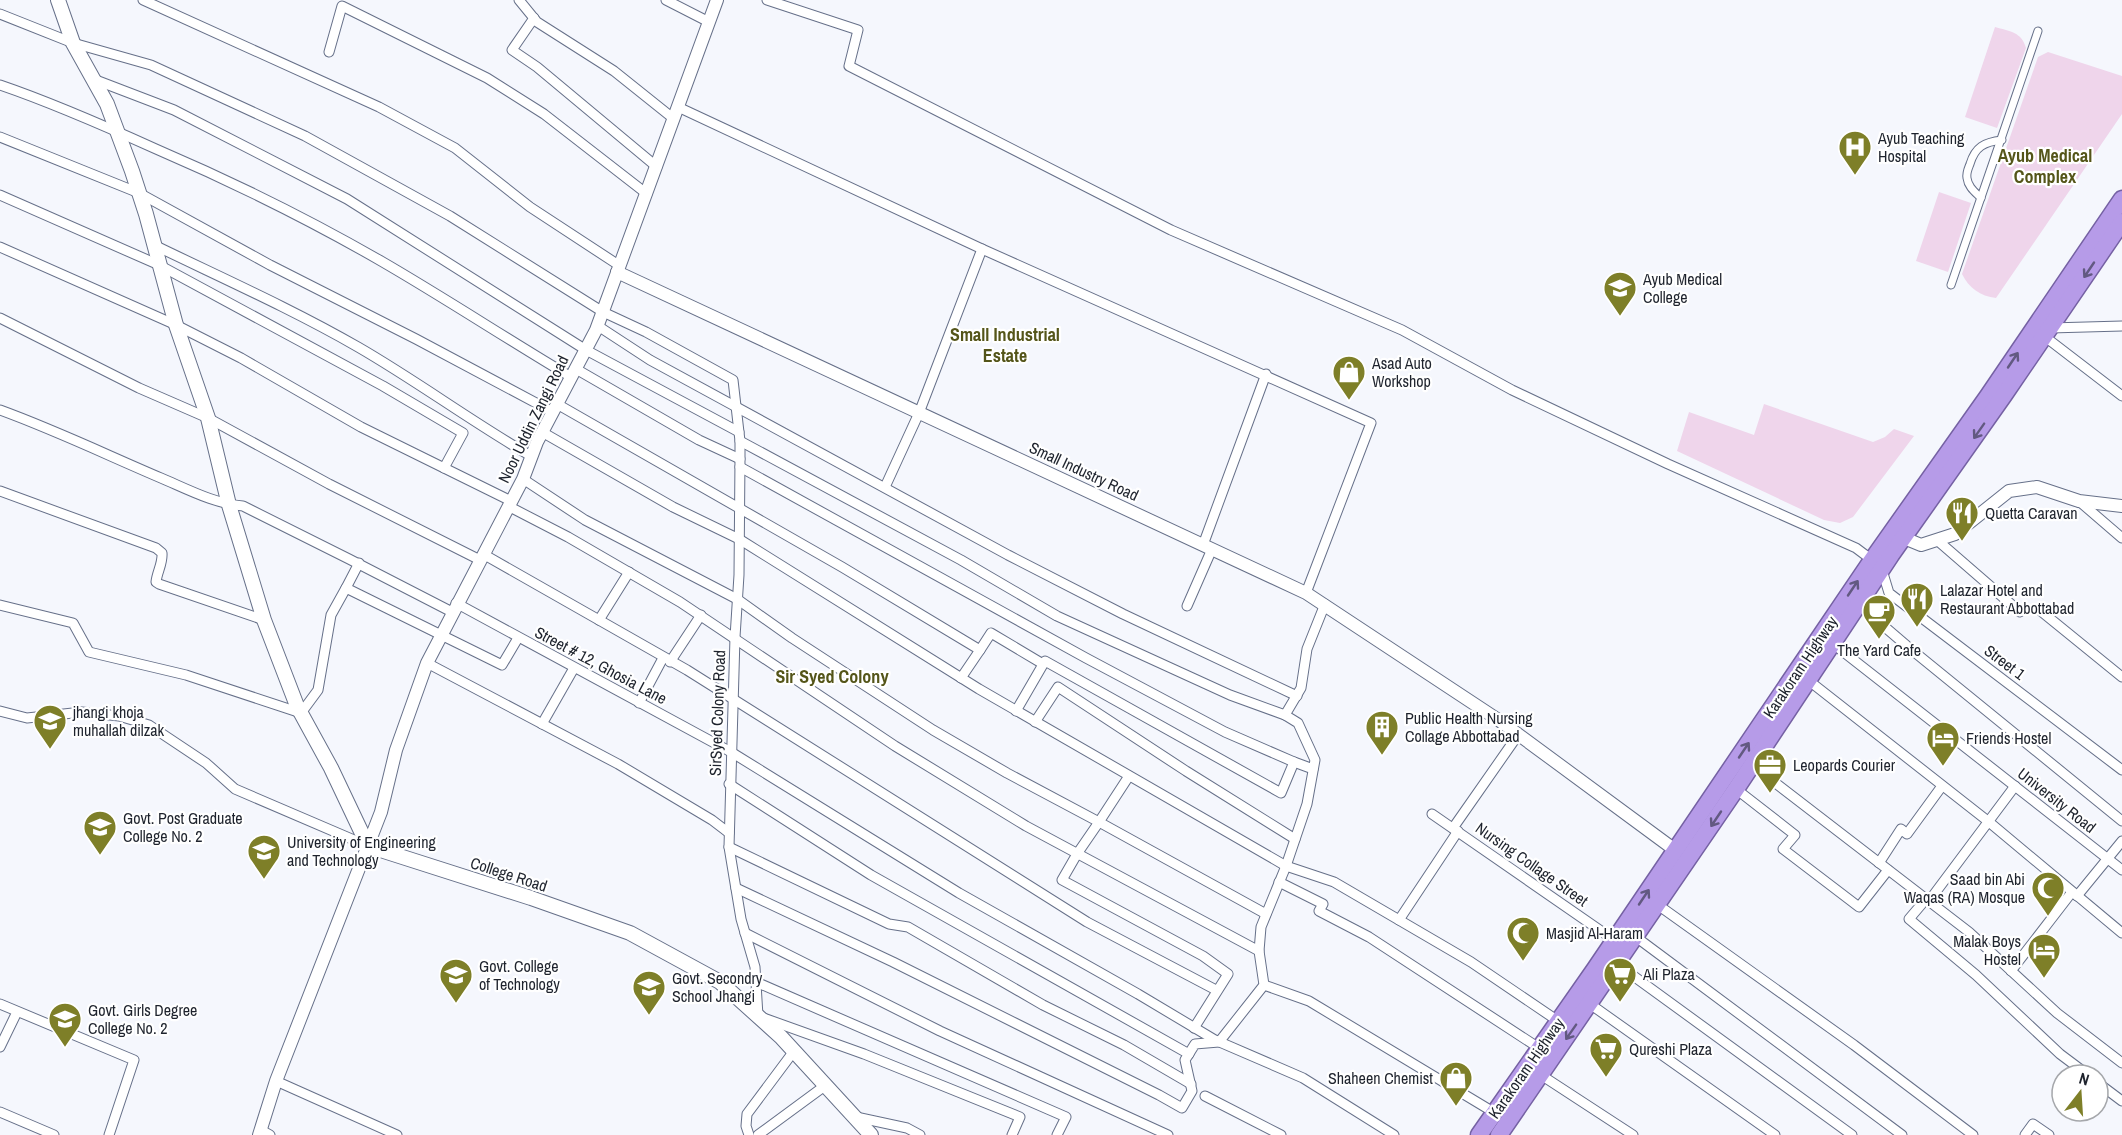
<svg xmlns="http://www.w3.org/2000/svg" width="2122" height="1135" font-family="'Archivo Narrow',sans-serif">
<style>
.green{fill:#efd5eb}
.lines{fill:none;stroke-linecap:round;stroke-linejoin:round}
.pedestrian-casing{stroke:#667089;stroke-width:9}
.minor-casing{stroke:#667089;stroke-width:11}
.tertiary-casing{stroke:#667089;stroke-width:14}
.secondary-casing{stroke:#667089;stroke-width:16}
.trunk-casing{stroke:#7561a3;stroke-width:19}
.pedestrian{stroke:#fff;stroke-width:7}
.minor{stroke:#fff;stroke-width:9}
.tertiary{stroke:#fff;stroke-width:12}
.secondary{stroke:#fff;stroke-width:14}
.trunk{stroke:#b69be8;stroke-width:16}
.oneway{stroke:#625981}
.labels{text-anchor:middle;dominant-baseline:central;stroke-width:4.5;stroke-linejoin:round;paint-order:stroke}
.poi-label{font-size:16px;fill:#1e232d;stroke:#fff;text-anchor:start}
.street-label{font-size:16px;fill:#1e232d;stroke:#fff}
.neighbourhood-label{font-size:18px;font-weight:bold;fill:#545519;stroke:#fff}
</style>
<rect width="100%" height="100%" fill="#f5f7fd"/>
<!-- green -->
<g class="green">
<path d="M1995 27C2009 31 2022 32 2026 48L1997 128 1965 117Z"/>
<path d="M2048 52 2122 76V114L1996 298C1980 296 1969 288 1962 274L2038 57Z"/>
<polygon points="1939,192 1971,203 1948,272 1916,261"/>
<polygon points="1764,404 1873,442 1885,437 1894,429 1914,436 1853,517 1840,523 1824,520 1677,451 1689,412 1754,435"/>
</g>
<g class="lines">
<!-- pedestrian casing -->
<g class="pedestrian-casing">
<g id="pedestrian">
<path d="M1981 198C1975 192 1968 187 1967 178 1966 173 1968 169 1970 164 1975 147 1984 142 2002 140"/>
<polyline points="1951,285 2038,31"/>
</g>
</g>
<!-- minor casing -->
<g class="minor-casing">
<g id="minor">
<polyline points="143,0 379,107 455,148 530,207 620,266"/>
<polyline points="519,0 537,22 614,71 674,119"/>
<polyline points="666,0 709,22"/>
<polyline points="767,0 858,30 849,66 1171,230 1402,330 1512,390 1668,464 1856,548 1872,560"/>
<polyline points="0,14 73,43 151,65 305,136 450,216 603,312 646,332 733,380 740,441 740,459 739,575 735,637 729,847 741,919 755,967 758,1016 864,1054 1020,1117 1012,1135"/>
<polyline points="534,18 512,50 537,67 657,167"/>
<polyline points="329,52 342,6 487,78 544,114 647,194"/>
<polyline points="93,79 174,110 347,199 586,350 739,432"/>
<path d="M0 85C53 103 105 126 156 149 233 182 308 219 381 261 445 298 507 339 571 377"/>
<polyline points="678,107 982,249 1371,423 1306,593"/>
<polyline points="0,137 139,193 270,265 416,339 553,412"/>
<polyline points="0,195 159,265 383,386 463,433 444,468"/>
<path d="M154 245C222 278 292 309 358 347 417 381 472 422 531 456"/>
<polyline points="0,247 176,325 241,358 361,427 511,501"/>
<polyline points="0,318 139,388 208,418 329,484 480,560"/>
<polyline points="598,326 650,360 1008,555 1123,614 1297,696"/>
<polyline points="2050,328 2122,326"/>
<polyline points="2044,336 2122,396"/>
<polyline points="576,369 699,440 740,459"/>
<polyline points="557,404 842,567 980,650 991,633 1043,664"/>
<path d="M0 410C55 430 107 455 161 478 187 489 215 504 243 506L349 559 452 612"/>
<polyline points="542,432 673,507 739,539 979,689 1286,866 1334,882 1471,962 1558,1021"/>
<polyline points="740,441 961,560 1057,616 1230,695 1285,715"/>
<polyline points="740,467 1086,658 1225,732 1294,762"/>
<polyline points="523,479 585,520 737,599 792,638 933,730 1007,773 1099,822 1077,854 1062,880 1203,956 1228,974 1194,1028"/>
<polyline points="885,487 919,413 982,249"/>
<path d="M0 491 156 548 162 553C163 563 157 572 156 582L159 584 264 620"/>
<polyline points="2079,501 2122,538"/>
<polyline points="508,506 568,537 680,602 895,746 1026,826 1259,951"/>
<polyline points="1937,540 2020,612"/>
<polyline points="1203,545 1266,374"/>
<polyline points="483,554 687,670 1087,922 1216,990"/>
<polyline points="1882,570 1889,593 2122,770"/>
<polyline points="346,588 359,563"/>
<polyline points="456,603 731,752 959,893 1138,994 1215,1040 1303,1078 1394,1135"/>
<polyline points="1858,604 1907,646 2122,821"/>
<polyline points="0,605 73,623 89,652 186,675 301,713 318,690 331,615 346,588 502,665 518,638"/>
<polyline points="1187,606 1212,549"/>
<polyline points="2042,612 2122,677"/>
<polyline points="599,620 629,572"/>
<polyline points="1832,643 2122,870"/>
<polyline points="670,662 701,615"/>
<polyline points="427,663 618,764 712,820 729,833"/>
<polyline points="961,678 980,650"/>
<polyline points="1808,680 1989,822 2122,933"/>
<polyline points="639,703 663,658"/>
<polyline points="0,711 27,718 82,712 119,716 149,725 206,763 235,789 368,846"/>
<polyline points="1016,711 1045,661 1281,793 1294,762 1313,769"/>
<polyline points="1035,722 1058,687 1186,771 1295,839"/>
<polyline points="542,724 574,668"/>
<polyline points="1752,765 1969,932 2057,1013 2122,1063"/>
<polyline points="1129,776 1099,822 1266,914"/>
<polyline points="729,784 871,875 1189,1054"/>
<polyline points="1736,789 1795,835 1783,849 1859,907 1888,870"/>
<polyline points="1432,814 1614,940"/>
<polyline points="1453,828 1518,735"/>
<polyline points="729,847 889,924 908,927 1043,1005 1124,1045 1191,1084"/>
<polyline points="1879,863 1901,829 1907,834 1942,786"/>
<polyline points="1279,882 1323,904 1319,911 1369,937 1539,1048"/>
<polyline points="736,888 893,962 1159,1095 1182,1108 1192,1091 1185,1060 1195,1044 1219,1042 1264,985 1259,951 1261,927 1286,866 1307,804 1315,760 1298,723 1285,715 1301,688 1307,649 1325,604"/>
<polyline points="2077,896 2122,841"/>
<polyline points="1926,899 1909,919 1976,975 2060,1054 2088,1075"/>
<polyline points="1929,901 2015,786"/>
<polyline points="1658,905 1854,1045 1973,1135"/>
<polyline points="1399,920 1458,831"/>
<polyline points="745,933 940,1031 1168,1135"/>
<polyline points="1636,937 1902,1135"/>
<polyline points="1617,964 1852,1135"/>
<polyline points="2011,971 2072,892"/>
<polyline points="756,982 1066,1117 1057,1135"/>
<polyline points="1264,985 1309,1001 1495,1113"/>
<polyline points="0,1004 134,1060 109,1135"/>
<polyline points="1590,1004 1775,1135"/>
<polyline points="0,1047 17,1012"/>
<polyline points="1541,1075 1633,1135"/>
<polyline points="276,1081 397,1135"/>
<polyline points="2098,1083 2122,1101"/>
<polyline points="1205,1096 1281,1135"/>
<polyline points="0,1112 54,1135"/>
<polyline points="856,1117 907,1128 920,1135"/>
<polyline points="261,1130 270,1135"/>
<polyline points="749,1135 746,1126 747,1114 794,1051"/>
<polyline points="758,1135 826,1085"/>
<polyline points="2025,1135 2033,1124 2049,1135"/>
</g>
</g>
<!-- tertiary casing -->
<g class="tertiary-casing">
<g id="tertiary">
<polyline points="617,272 1306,593 1500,721 1675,850"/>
<polyline points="1904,538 1921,545 1955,534 2009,491 2037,487 2079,501 2122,506"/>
<polyline points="259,1135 276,1081 381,812 396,750 427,663 523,479 537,442 596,330 717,0"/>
</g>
</g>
<!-- secondary casing -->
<g class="secondary-casing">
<polyline id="secondary" points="58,0 73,43 107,104 132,171 146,214 176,325 208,418 229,505 264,620 297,706 331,768 368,846 531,898 630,933 720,982 781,1037 871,1135"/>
</g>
<!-- trunk casing -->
<g class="trunk-casing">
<g id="trunk">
<polyline points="1479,1135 1595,969 1872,560 1988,396 2122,199"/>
<polyline points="1499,1135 1736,789 1891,555 2004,395 2122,222"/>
</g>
</g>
<!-- pedestrian -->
<use href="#pedestrian" class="pedestrian"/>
<!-- minor -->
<use href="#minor" class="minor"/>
<!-- tertiary -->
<use href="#tertiary" class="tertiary"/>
<!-- secondary -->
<use href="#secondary" class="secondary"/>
<!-- trunk -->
<use href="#trunk" class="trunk"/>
</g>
<!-- one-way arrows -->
<defs><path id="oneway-shaft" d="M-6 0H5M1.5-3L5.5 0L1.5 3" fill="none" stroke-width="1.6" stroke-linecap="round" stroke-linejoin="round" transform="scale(1.5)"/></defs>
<g class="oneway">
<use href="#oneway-shaft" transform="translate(2089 270) rotate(124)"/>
<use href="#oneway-shaft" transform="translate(2013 360) rotate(-56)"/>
<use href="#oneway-shaft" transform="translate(1979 431) rotate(125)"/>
<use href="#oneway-shaft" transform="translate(1853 588) rotate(-56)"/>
<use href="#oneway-shaft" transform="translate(1744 750) rotate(-56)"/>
<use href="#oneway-shaft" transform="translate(1716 819) rotate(124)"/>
<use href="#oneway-shaft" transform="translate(1644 897) rotate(-56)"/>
<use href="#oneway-shaft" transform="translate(1571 1032) rotate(125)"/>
</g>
<!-- icons -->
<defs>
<g id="hospital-pin" transform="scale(1.725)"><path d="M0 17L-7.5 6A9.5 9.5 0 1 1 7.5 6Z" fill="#7e7f28" stroke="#fff"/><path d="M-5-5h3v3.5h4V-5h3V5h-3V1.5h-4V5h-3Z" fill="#fff"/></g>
<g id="university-pin" transform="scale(1.725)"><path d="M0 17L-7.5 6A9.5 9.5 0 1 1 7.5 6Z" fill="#7e7f28" stroke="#fff"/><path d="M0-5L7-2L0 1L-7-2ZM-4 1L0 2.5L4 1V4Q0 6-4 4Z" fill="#fff"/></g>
<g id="shop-pin" transform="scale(1.725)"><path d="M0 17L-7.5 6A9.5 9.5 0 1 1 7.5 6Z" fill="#7e7f28" stroke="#fff"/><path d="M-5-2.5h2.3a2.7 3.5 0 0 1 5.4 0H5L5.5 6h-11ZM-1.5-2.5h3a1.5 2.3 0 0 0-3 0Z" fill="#fff"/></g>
<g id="restaurant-pin" transform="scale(1.725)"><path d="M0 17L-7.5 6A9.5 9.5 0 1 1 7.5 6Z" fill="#7e7f28" stroke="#fff"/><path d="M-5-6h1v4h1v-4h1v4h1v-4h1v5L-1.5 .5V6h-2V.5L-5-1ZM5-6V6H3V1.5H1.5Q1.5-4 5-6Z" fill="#fff"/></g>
<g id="cafe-pin" transform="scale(1.725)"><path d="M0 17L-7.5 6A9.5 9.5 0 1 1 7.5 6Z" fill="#7e7f28" stroke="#fff"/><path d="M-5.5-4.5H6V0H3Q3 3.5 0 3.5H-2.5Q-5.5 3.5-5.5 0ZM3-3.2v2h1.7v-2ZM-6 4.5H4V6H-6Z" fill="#fff"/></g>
<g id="school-pin" transform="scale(1.725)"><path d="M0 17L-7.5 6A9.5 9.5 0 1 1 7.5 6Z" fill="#7e7f28" stroke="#fff"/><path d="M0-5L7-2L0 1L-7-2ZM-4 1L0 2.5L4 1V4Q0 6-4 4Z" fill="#fff"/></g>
<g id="building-pin" transform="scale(1.725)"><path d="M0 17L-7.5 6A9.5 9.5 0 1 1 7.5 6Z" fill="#7e7f28" stroke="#fff"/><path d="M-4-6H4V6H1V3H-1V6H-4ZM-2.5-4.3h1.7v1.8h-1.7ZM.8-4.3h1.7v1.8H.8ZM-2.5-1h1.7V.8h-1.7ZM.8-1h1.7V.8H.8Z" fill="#fff"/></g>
<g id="hotel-pin" transform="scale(1.725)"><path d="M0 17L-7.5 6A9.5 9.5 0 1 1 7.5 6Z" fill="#7e7f28" stroke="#fff"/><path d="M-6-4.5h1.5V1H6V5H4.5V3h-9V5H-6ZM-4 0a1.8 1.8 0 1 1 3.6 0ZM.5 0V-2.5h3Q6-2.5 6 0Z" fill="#fff"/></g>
<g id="office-pin" transform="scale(1.725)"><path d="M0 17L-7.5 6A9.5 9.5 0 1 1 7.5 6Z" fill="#7e7f28" stroke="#fff"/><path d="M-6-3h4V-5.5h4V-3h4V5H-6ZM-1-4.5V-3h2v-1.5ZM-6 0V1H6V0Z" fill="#fff"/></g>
<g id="mosque-pin" transform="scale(1.725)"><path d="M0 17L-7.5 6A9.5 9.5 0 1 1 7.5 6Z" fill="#7e7f28" stroke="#fff"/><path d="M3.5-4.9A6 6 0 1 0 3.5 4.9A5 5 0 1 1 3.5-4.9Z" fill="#fff"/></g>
<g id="supermarket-pin" transform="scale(1.725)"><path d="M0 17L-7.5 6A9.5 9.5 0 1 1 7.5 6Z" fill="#7e7f28" stroke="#fff"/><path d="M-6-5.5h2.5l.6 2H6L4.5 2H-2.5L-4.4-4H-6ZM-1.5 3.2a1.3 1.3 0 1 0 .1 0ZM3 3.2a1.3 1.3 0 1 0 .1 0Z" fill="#fff"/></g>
</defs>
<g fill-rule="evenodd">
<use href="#hospital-pin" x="1855" y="147"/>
<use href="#university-pin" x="1620" y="288"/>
<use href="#shop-pin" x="1349" y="372"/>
<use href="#restaurant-pin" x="1962" y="513"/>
<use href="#restaurant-pin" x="1917" y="599"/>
<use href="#cafe-pin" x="1879" y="611"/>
<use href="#school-pin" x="50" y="721"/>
<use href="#building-pin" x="1382" y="727"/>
<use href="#hotel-pin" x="1943" y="738"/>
<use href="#office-pin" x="1770" y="765"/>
<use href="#university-pin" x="100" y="827"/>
<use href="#university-pin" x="264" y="851"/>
<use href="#mosque-pin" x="2048" y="888"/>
<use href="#mosque-pin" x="1523" y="933"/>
<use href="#hotel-pin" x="2044" y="950"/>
<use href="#supermarket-pin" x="1620" y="974"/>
<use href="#university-pin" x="456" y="975"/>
<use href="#school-pin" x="649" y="987"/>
<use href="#university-pin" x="65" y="1019"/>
<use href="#supermarket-pin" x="1606" y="1049"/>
<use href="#shop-pin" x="1456" y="1078"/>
</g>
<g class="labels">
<!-- poi labels -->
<g class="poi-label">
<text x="1878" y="138">Ayub Teaching<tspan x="1878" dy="18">Hospital</tspan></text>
<text x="1643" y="279">Ayub Medical<tspan x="1643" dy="18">College</tspan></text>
<text x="1372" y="363">Asad Auto<tspan x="1372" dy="18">Workshop</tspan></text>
<text x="1985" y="513">Quetta Caravan</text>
<text x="1940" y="590">Lalazar Hotel and<tspan x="1940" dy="18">Restaurant Abbottabad</tspan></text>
<text x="1879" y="650" text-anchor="middle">The Yard Cafe</text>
<text x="73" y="712">jhangi khoja<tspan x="73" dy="18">muhallah dilzak</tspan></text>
<text x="1405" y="718">Public Health Nursing<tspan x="1405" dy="18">Collage Abbottabad</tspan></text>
<text x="1966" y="738">Friends Hostel</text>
<text x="1793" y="765">Leopards Courier</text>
<text x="123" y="818">Govt. Post Graduate<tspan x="123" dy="18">College No. 2</tspan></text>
<text x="287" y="842">University of Engineering<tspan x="287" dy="18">and Technology</tspan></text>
<text x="2025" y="879" text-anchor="end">Saad bin Abi<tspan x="2025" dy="18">Waqas (RA) Mosque</tspan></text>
<text x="1546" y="933">Masjid Al-Haram</text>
<text x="2021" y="941" text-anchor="end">Malak Boys<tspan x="2021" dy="18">Hostel</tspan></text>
<text x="479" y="966">Govt. College<tspan x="479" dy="18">of Technology</tspan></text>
<text x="1643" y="974">Ali Plaza</text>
<text x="672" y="978">Govt. Secondry<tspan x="672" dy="18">School Jhangi</tspan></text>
<text x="88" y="1010">Govt. Girls Degree<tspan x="88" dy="18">College No. 2</tspan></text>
<text x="1629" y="1049">Qureshi Plaza</text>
<text x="1433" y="1078" text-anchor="end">Shaheen Chemist</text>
</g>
<!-- street labels -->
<g class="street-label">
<text transform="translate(533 419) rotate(-64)">Noor Uddin Zangi Road</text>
<text transform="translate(1084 471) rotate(25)">Small Industry Road</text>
<text transform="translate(2005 662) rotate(37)">Street 1</text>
<text transform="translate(601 665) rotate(28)">Street # 12, Ghosia Lane</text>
<text transform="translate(1800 667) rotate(-56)">Karakoram Highway</text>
<text transform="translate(717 713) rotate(-88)">SirSyed Colony Road</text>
<text transform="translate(2057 800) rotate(38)">University Road</text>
<text transform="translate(1532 864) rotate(35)">Nursing Collage Street</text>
<text transform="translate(509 874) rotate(18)">College Road</text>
<text transform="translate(1526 1068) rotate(-55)">Karakoram Highway</text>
</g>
<!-- neighbourhood labels -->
<g class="neighbourhood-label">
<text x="2045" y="155">Ayub Medical<tspan x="2045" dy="21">Complex</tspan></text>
<text x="1005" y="334">Small Industrial<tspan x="1005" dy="21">Estate</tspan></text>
<text x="832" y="676">Sir Syed Colony</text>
</g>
</g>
<!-- north arrow -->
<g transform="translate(2080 1093) rotate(17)"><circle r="28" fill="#ffffff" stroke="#a5a7ab" stroke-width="1.5"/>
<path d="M0-4.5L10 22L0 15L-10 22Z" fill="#7e7f28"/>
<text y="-9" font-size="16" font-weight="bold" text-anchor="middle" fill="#1e232d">N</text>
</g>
</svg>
